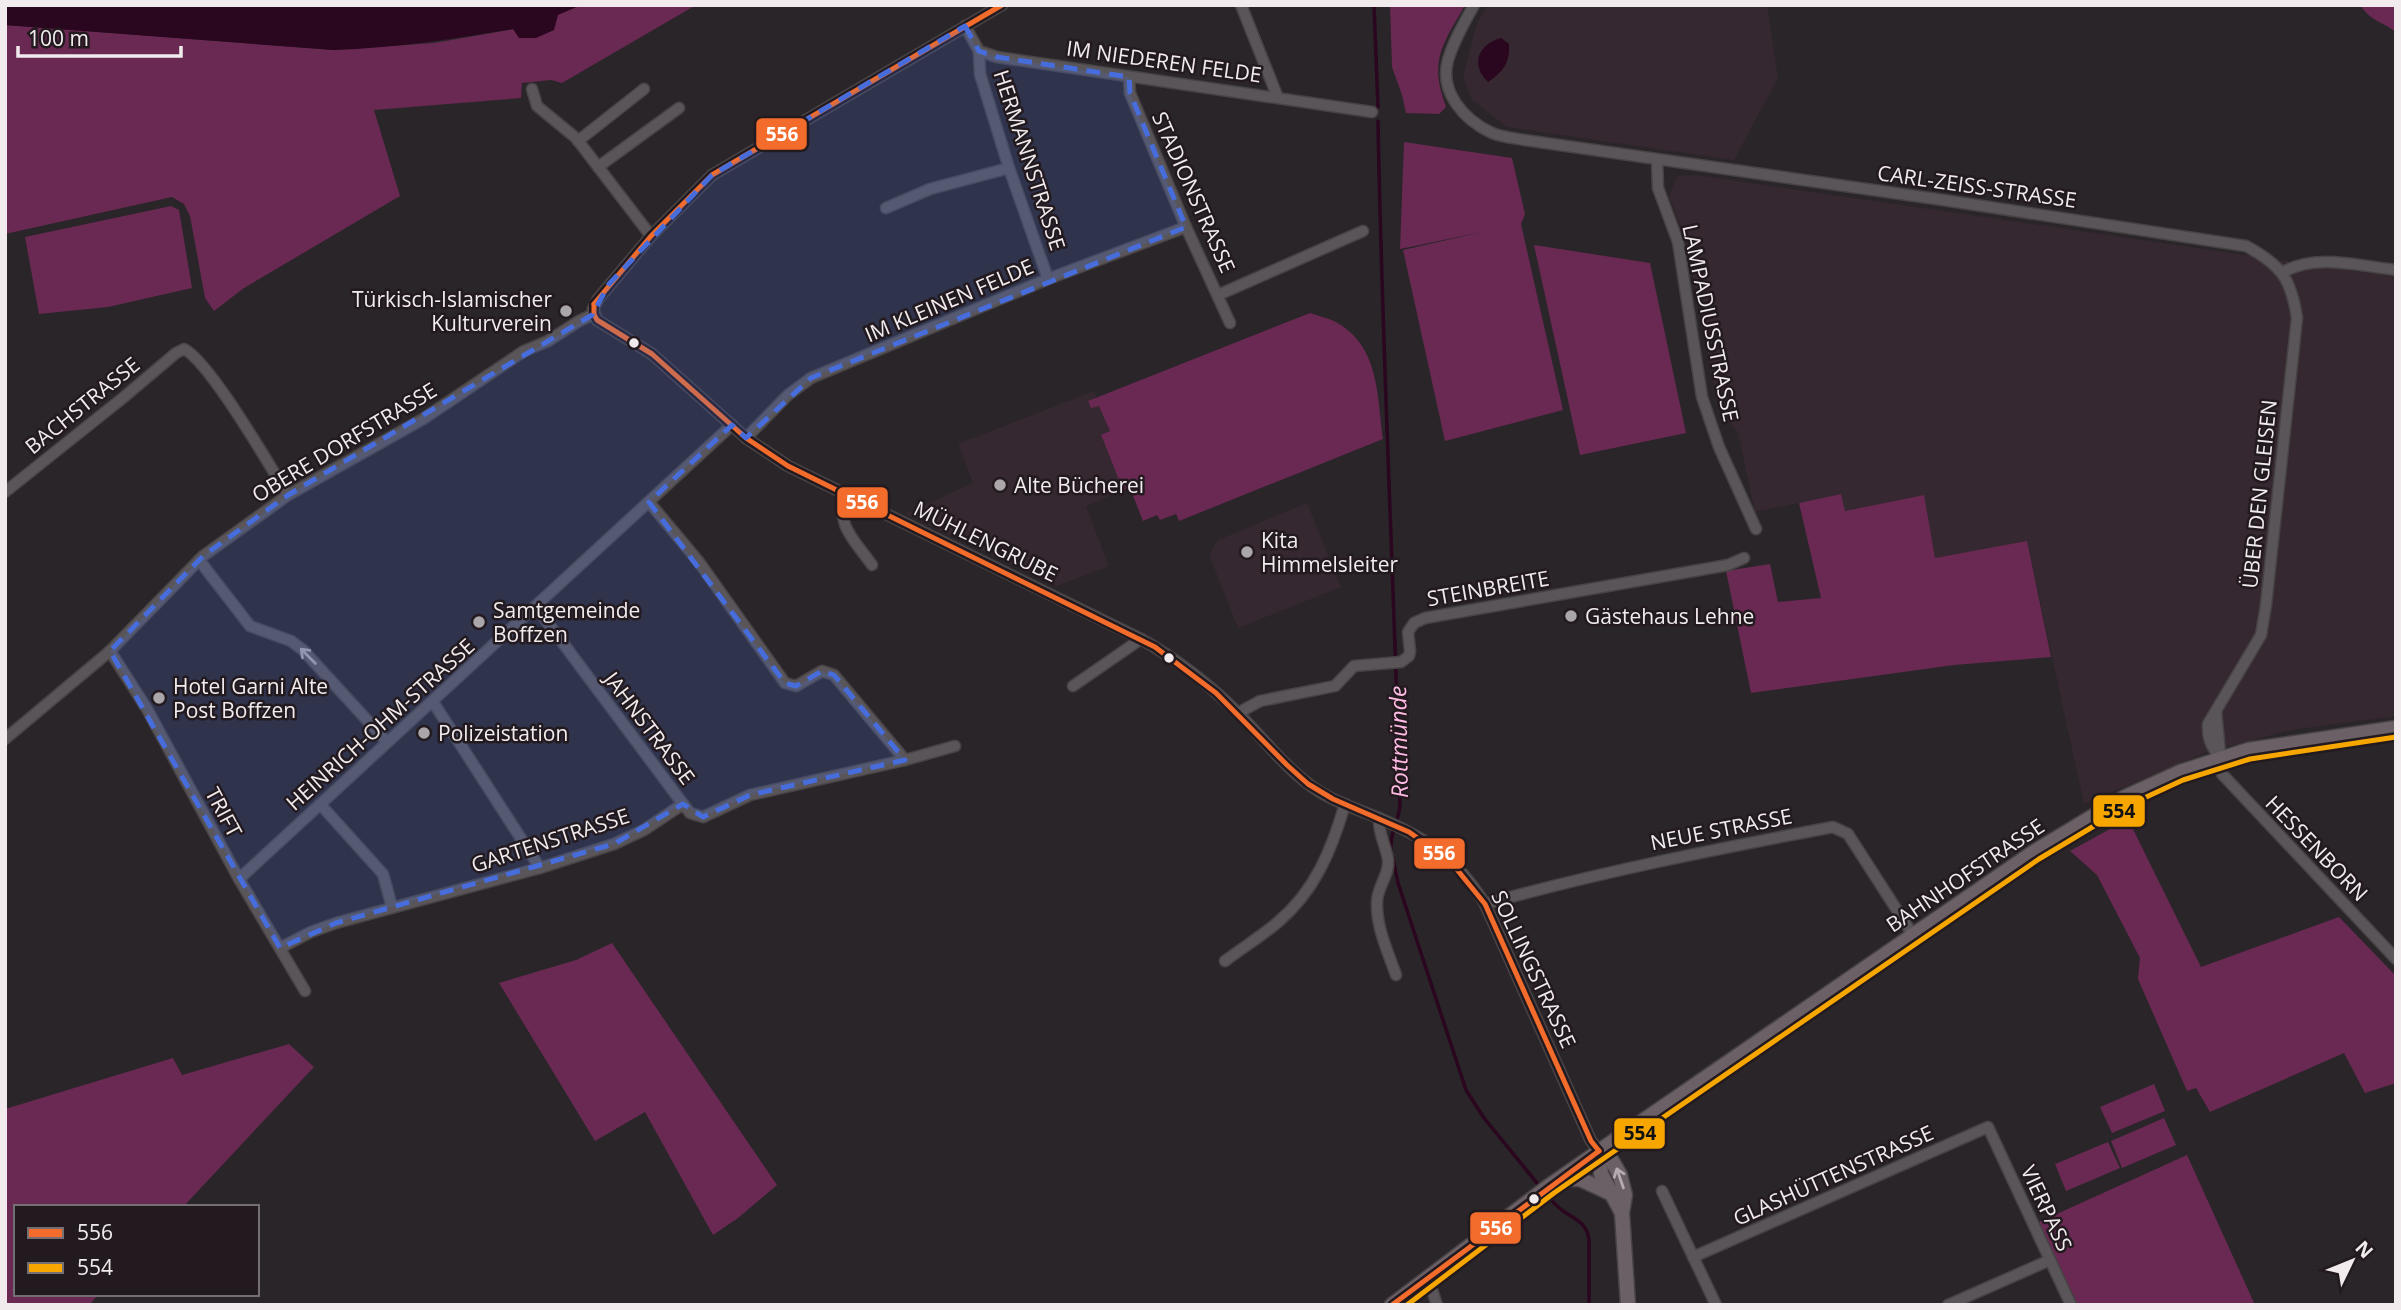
<svg xmlns="http://www.w3.org/2000/svg" width="2401" height="1310" font-family="'Open Sans',sans-serif">
<style>
.built{fill:#352830}
.green{fill:#692953}
.water{fill:#2a061f}
.lines{fill:none;stroke-linecap:round;stroke-linejoin:round}
.stream{stroke:#2a061f;stroke-width:3.5}
.minor-casing{stroke:#474345;stroke-width:13}
.major-casing{stroke:#474345;stroke-width:17}
.minor{stroke:#595558;stroke-width:10}
.major{stroke:#6a6065;stroke-width:14}
.bus-1-casing{stroke:#231a1f;stroke-width:10}
.bus-2-casing{stroke:#231a1f;stroke-width:10}
.bus-1{stroke:#f36c2b;stroke-width:5}
.bus-2{stroke:#f7a600;stroke-width:5}
.oneway{stroke:#a5a0a3}
.oneway2{stroke:#b4acb0}
.marked{fill:#476ddc;fill-opacity:0.2;stroke:#476ddc;stroke-width:5;stroke-dasharray:14 9;stroke-linejoin:round}
.poi-dot{fill:#aba6a9;stroke:#231a1f;stroke-width:2.5}
.bus-dot{fill:#f1ebee;stroke:#231a1f;stroke-width:2.5}
.labels{text-anchor:middle;dominant-baseline:central;stroke-width:5;stroke-linejoin:round;paint-order:stroke}
.street-label{font-size:21px;fill:#f1ebee;stroke:#231a1f}
.poi-label{font-size:21px;fill:#f1ebee;stroke:#231a1f;text-anchor:start}
.water-label{font-size:23px;font-style:italic;fill:#ffbbe3;stroke:#231a1f}
.line-badge{stroke:#231a1f;stroke-width:2.5}
.badge-label{font-size:19px;text-anchor:middle;font-weight:bold;fill:#fff}
.pale-badge-label{font-size:19px;text-anchor:middle;font-weight:bold;fill:#111}
</style>
<rect width="100%" height="100%" fill="#2a2528"/>
<!-- built -->
<g class="built">
<polygon points="1487,5 1767,5 1778,78 1734,160 1507,127 1472,100 1463,77 1476,26"/>
<polygon points="1696,175 2396,277 2396,716 2291,730 2207,752 2084,804 2027,542 1935,558 1923,495 1845,511 1840,494 1755,512 1738,432 1719,411 1687,242 1669,197 1677,176"/>
<polygon points="1094,391 1110,432 1101,436 1123,490 1086,506 1109,566 1057,586 906,514 973,483 958,444"/>
<polygon points="1307,503 1341,587 1238,628 1209,555 1218,540"/>
</g>
<!-- green -->
<g class="green">
<polygon points="581,5 696,5 562,83 551,80 522,83 521,98 374,110 400,196 244,288 214,311 205,298 190,216 184,204 172,197 5,234 5,25 334,50 434,43 514,29"/>
<path d="M1390 5H1465C1442 46 1429 60 1446 107L1439 114 1406 113 1402 95 1392 67Z"/>
<path d="M2360 5H2396V32C2380 20 2373 23 2360 5Z"/>
<polygon points="1404,142 1512,158 1525,214 1521,224 1563,410 1445,441 1403,250 1482,232 1400,249"/>
<polygon points="171,206 179,210 192,288 108,307 39,314 25,237"/>
<polygon points="1534,245 1650,263 1686,433 1580,455"/>
<path d="M1310 313C1318 316 1328 318 1336 322 1380 347 1377 396 1383 439L1179 521 1176 514 1160 520 1157 515 1143 521 1130 488 1123 490 1101 435 1110 431 1099 406 1091 408 1088 401Z"/>
<polygon points="1841,494 1845,511 1924,495 1935,558 2027,541 2051,657 1954,665 1751,693 1726,571 1770,564 1778,602 1821,598 1799,503"/>
<polygon points="2128,819 2201,967 2339,917 2396,976 2396,1083 2365,1093 2344,1053 2210,1112 2196,1088 2187,1091 2138,979 2140,958 2097,875 2070,851"/>
<polygon points="612,943 777,1185 738,1218 713,1235 645,1112 595,1141 499,983 576,960"/>
<polygon points="289,1044 314,1067 183,1207 16,1207 16,1294 99,1294 89,1305 5,1305 5,1109 173,1058 182,1075"/>
<polygon points="2154,1084 2165,1111 2112,1133 2100,1107"/>
<polygon points="2164,1118 2176,1145 2122,1168 2111,1141"/>
<polygon points="2108,1142 2120,1168 2066,1191 2055,1164"/>
<polygon points="2187,1155 2255,1305 2077,1305 2039,1222"/>
</g>
<!-- water -->
<g class="water">
<path d="M5 5H581L558 15 554 30 536 38H519L513 29C453 39 395 48 334 50L5 25Z"/>
<path d="M1501 38 1509 44C1510 62 1504 71 1488 82 1470 65 1478 44 1501 38Z"/>
</g>
<g class="lines">
<!-- stream -->
<g class="stream">
<polyline points="1374,5 1378,107"/>
<path d="M1378 121C1382 349 1394 577 1400 805 1399 821 1389 834 1391 851"/>
<polyline points="1393,858 1398,883 1466,1090 1484,1118 1541,1188"/>
<path d="M1546 1194C1551 1200 1556 1206 1563 1211 1576 1220 1586 1222 1589 1239V1305"/>
</g>
<!-- minor casing -->
<g class="minor-casing">
<g id="minor">
<path d="M1002 5 712 175 651 236 598 299 593 309 597 320 652 354 746 438 788 466 1141 639C1178 660 1209 684 1239 714 1265 740 1288 772 1320 792 1336 802 1356 809 1374 816 1425 837 1455 856 1485 904L1591 1141 1599 1151"/>
<polyline points="1241,5 1278,98"/>
<path d="M1474 5C1464 23 1454 40 1448 60 1439 92 1464 120 1492 133 1501 137 1514 138 1524 140L1943 200 2246 246C2281 265 2291 278 2297 318L2266 605 2261 635 2208 724C2207 738 2211 746 2220 758"/>
<polyline points="965,26 979,51 997,57 1372,112"/>
<polyline points="979,51 980,74 1009,168 1048,279"/>
<polyline points="1129,77 1130,93 1186,227 1230,323"/>
<polyline points="532,89 537,106 576,138 651,236"/>
<polyline points="578,141 644,89"/>
<polyline points="1657,160 1658,188 1678,242 1702,397 1719,447 1756,529"/>
<polyline points="598,167 679,108"/>
<polyline points="886,208 930,189 1009,168"/>
<path d="M2283 272C2317 253 2359 266 2396 270"/>
<polyline points="1218,295 1363,231"/>
<polyline points="746,438 788,395 811,378 1048,279 1186,227"/>
<path d="M5 492 124 397 176 353 184 349C210 362 269 465 288 495"/>
<path d="M845 494C836 527 854 539 872 565"/>
<polyline points="649,502 699,562 785,683 796,686 822,671 834,675 905,760"/>
<polyline points="199,560 250,626 291,641 303,650 387,742"/>
<polyline points="536,607 683,804"/>
<polyline points="110,651 147,709 239,879 305,991"/>
<polyline points="1073,686 1141,639"/>
<polyline points="433,702 540,868"/>
<polyline points="2216,711 2222,774 2396,959"/>
<polyline points="1238,713 1260,701 1335,686 1354,666 1401,662 1409,656 1410,651 1408,632 1414,623 1425,618 1728,565 1744,558"/>
<polyline points="5,739 110,651 203,556 288,495 423,419 524,351 548,341 579,321 594,314"/>
<polyline points="320,804 383,874 392,907"/>
<path d="M1379 818C1378 834 1386 845 1388 860 1390 874 1377 887 1377 902 1376 927 1388 952 1396 975"/>
<polyline points="239,879 732,425"/>
<path d="M1485 904C1600 872 1716 849 1833 827L1848 834 1913 935"/>
<polyline points="280,948 311,932 336,923 540,868 614,844 644,830 683,804 690,813 703,817 750,795 905,760 955,746"/>
<path d="M1225 961C1242 948 1262 936 1278 922 1315 891 1332 849 1345 804"/>
<polyline points="1662,1191 1716,1305"/>
<polyline points="1693,1257 1988,1127 2071,1305"/>
<polyline points="1428,1278 1437,1305"/>
<polyline points="1948,1305 2050,1260"/>
</g>
</g>
<!-- major casing -->
<g class="major-casing">
<g id="major">
<polyline points="1599,1151 1612,1161 1620,1175 1625,1195 1622,1213 1628,1305"/>
<polyline points="1599,1151 1601,1174 1622,1213"/>
<polyline points="1560,1179 1580,1179 1610,1193"/>
<polyline points="1392,1305 1549,1186 1621,1136 2034,852 2125,797 2180,772 2248,750 2396,728"/>
</g>
</g>
<!-- minor -->
<use href="#minor" class="minor"/>
<!-- major -->
<use href="#major" class="major"/>
<!-- bus-1 casing -->
<g class="bus-1-casing">
<g id="bus-1">
<polyline points="594,304 594,314 597,320 652,354 746,438 788,466 1155,647 1216,693 1287,765 1308,784 1333,799 1409,832 1450,861 1485,904 1591,1141 1599,1151"/>
<polyline points="594,304 651,236 712,175 1002,5"/>
<polyline points="1392,1305 1599,1151"/>
</g>
</g>
<!-- bus-2 casing -->
<g class="bus-2-casing">
<polyline id="bus-2" points="1407,1305 1554,1193 1626,1143 2039,859 2129,805 2183,780 2250,759 2396,737"/>
</g>
<!-- bus-1 -->
<use href="#bus-1" class="bus-1"/>
<!-- bus-2 -->
<use href="#bus-2" class="bus-2"/>
</g>
<!-- one-way arrows -->
<defs><path id="oneway-shaft" d="M-6 0H5M1.5-3L5.5 0L1.5 3" fill="none" stroke-width="1.6" stroke-linecap="round" stroke-linejoin="round" transform="scale(1.75)"/></defs>
<use class="oneway" href="#oneway-shaft" transform="translate(308 656) rotate(-135)"/>
<use class="oneway2" href="#oneway-shaft" transform="translate(1620 1178) rotate(-109)"/>
<!-- marked area -->
<path class="marked" d="M965 26 979 51 997 57 1129 77 1130 93 1186 227 811 378 746 438 732 425 649 502 785 683 796 686 822 671 834 675 905 760 750 795 703 817 683 804 614 844 336 923 280 948 110 651 203 556 288 495 592 315 609 284 712 175Z"/>
<!-- markers -->
<g class="poi-dot">
<circle cx="566" cy="311" r="7"/>
<circle cx="1000" cy="485" r="7"/>
<circle cx="1247" cy="552" r="7"/>
<circle cx="1571" cy="616" r="7"/>
<circle cx="479" cy="622" r="7"/>
<circle cx="159" cy="698" r="7"/>
<circle cx="424" cy="733" r="7"/>
</g>
<g class="bus-dot">
<circle cx="634" cy="343" r="6"/>
<circle cx="1169" cy="658" r="6"/>
<circle cx="1534" cy="1199" r="6"/>
</g>
<g class="labels">
<!-- street labels -->
<g class="street-label">
<text transform="translate(1164 61) rotate(8)">IM NIEDEREN FELDE</text>
<text transform="translate(1030 160) rotate(72)">HERMANNSTRASSE</text>
<text transform="translate(1977 186) rotate(8)">CARL-ZEISS-STRASSE</text>
<text transform="translate(1194 192) rotate(66)">STADIONSTRASSE</text>
<text transform="translate(949 300) rotate(-23)">IM KLEINEN FELDE</text>
<text transform="translate(1711 323) rotate(78)">LAMPADIUSSTRASSE</text>
<text transform="translate(82 405) rotate(-39)">BACHSTRASSE</text>
<text transform="translate(344 442) rotate(-31)">OBERE DORFSTRASSE</text>
<text transform="translate(2259 494) rotate(-84)">ÜBER DEN GLEISEN</text>
<text transform="translate(986 541) rotate(26)">MÜHLENGRUBE</text>
<text transform="translate(1488 588) rotate(-10)">STEINBREITE</text>
<text transform="translate(380 724) rotate(-42)">HEINRICH-OHM-STRASSE</text>
<text transform="translate(650 728) rotate(53)">JAHNSTRASSE</text>
<text transform="translate(224 812) rotate(62)">TRIFT</text>
<text transform="translate(1721 829) rotate(-11)">NEUE STRASSE</text>
<text transform="translate(550 840) rotate(-18)">GARTENSTRASSE</text>
<text transform="translate(2317 848) rotate(46)">HESSENBORN</text>
<text transform="translate(1965 875) rotate(-34)">BAHNHOFSTRASSE</text>
<text transform="translate(1534 969) rotate(65)">SOLLINGSTRASSE</text>
<text transform="translate(1833 1175) rotate(-24)">GLASHÜTTENSTRASSE</text>
<text transform="translate(2047 1208) rotate(65)">VIERPASS</text>
</g>
<!-- poi labels -->
<g class="poi-label">
<text x="552" y="299" text-anchor="end">Türkisch-Islamischer<tspan x="552" dy="24">Kulturverein</tspan></text>
<text x="1014" y="485">Alte Bücherei</text>
<text x="1261" y="540">Kita<tspan x="1261" dy="24">Himmelsleiter</tspan></text>
<text x="493" y="610">Samtgemeinde<tspan x="493" dy="24">Boffzen</tspan></text>
<text x="1585" y="616">Gästehaus Lehne</text>
<text x="173" y="686">Hotel Garni Alte<tspan x="173" dy="24">Post Boffzen</tspan></text>
<text x="438" y="733">Polizeistation</text>
</g>
<!-- water labels -->
<g class="water-label">
<text transform="translate(1398 742) rotate(-91)">Rottmünde</text>
</g>
</g>
<g class="line-badge">
<rect x="755" y="117" width="53" height="34" rx="7" fill="#f36c2b"/>
<rect x="836" y="486" width="53" height="33" rx="7" fill="#f36c2b"/>
<rect x="2092" y="794" width="54" height="34" rx="7" fill="#f7a600"/>
<rect x="1413" y="837" width="53" height="33" rx="7" fill="#f36c2b"/>
<rect x="1613" y="1117" width="53" height="33" rx="7" fill="#f7a600"/>
<rect x="1469" y="1211" width="53" height="34" rx="7" fill="#f36c2b"/>
</g>
<g class="badge-label">
<text x="782" y="141">556</text>
<text x="862" y="509">556</text>
<text x="1439" y="860">556</text>
<text x="1496" y="1235">556</text>
</g>
<g class="pale-badge-label">
<text x="2119" y="818">554</text>
<text x="1640" y="1140">554</text>
</g>
<!-- border -->
<rect width="2401" height="1310" fill="none" stroke="#f1ebee" stroke-width="14"/>
<!-- legend -->
<rect x="14" y="1205" width="245" height="91" fill="#231a1f" stroke="#756e72" stroke-width="2"/>
<rect x="28" y="1228" width="35" height="10" fill="#f36c2b" stroke="#756e72" stroke-width="2"/>
<text x="77" y="1240" font-size="21" fill="#f1ebee">556</text>
<rect x="28" y="1263" width="35" height="10" fill="#f7a600" stroke="#756e72" stroke-width="2"/>
<text x="77" y="1275" font-size="21" fill="#f1ebee">554</text>
<!-- north arrow -->
<g transform="translate(2352 1261) rotate(47)" stroke="#231a1f" stroke-width="5" paint-order="stroke">
<path d="M0-5L12 26L0 18L-12 26Z" fill="#f1ebee"/>
<text y="-10" font-size="19" font-weight="bold" text-anchor="middle" fill="#f1ebee">N</text>
</g>
<!-- scale -->
<path d="M18 46v10h163v-10" fill="none" stroke="#f1ebee" stroke-width="3.5"/>
<text x="28" y="46" font-size="21" fill="#f1ebee" stroke="#231a1f" stroke-width="5" paint-order="stroke">100 m</text>
</svg>
